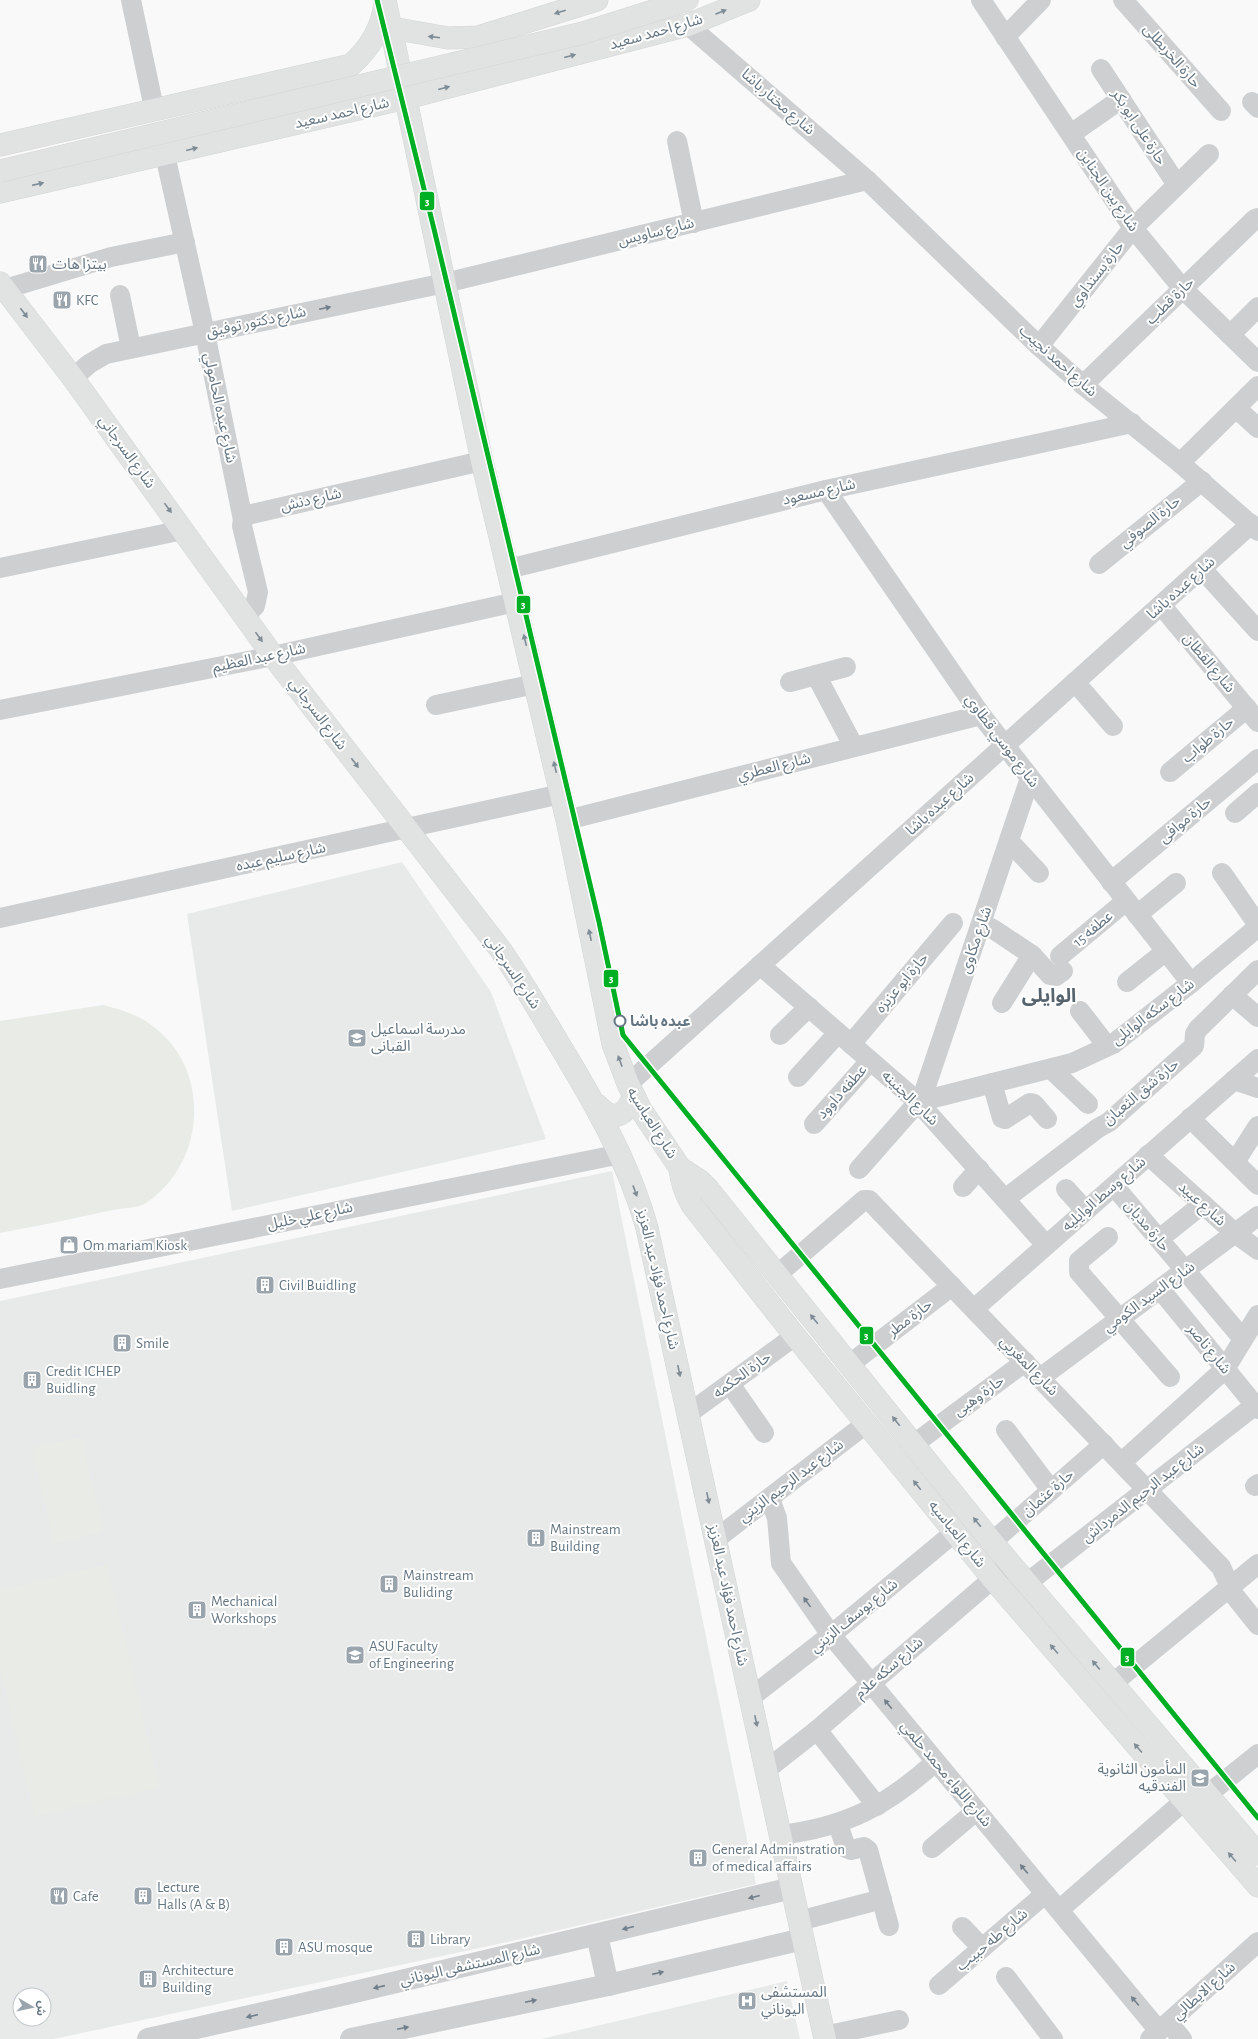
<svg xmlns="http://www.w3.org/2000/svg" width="1258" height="2039" font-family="'Alegreya Sans','Noto Sans Arabic',sans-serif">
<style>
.built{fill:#e8e9e9;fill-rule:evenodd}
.green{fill:#e8ebe6}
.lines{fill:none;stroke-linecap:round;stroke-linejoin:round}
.secondary-casing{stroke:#d5d6d7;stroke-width:23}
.minor{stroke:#cecfd0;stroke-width:20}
.tertiary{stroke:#cecfd0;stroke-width:22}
.secondary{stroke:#e1e2e2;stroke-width:22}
.secondary-bridge-casing{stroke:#d5d6d7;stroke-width:23;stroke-linecap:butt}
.secondary-bridge{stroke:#e1e2e2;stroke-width:22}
.metro-1-casing{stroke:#fff;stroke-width:8}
.metro-1{stroke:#00af23;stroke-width:5}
.oneway{fill:#7e8c96}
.oneway2{fill:#707f8b}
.stop-dot{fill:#fff;stroke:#657683;stroke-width:2}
.labels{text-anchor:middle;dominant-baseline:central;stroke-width:4;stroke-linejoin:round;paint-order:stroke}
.street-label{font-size:15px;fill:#657683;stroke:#fff}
.poi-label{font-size:15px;fill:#657683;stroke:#fff;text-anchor:start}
.stop-label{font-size:15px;font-weight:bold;fill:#657683;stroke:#fff;text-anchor:start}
.district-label{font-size:19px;font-weight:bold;fill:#57646e;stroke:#fff}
.line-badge{stroke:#fff;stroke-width:1.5}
.badge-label{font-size:11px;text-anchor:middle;font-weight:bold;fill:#fff}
</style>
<rect width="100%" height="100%" fill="#f9f9f9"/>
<!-- built -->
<g class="built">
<polygon points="402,862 491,992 546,1139 232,1211 187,914"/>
<path d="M612 1171 756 1884 512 1941 54 2039H0V1301ZM20 1995H44V2019H20Z"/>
<polygon points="787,1981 800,2039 541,2039"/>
</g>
<!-- green -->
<g class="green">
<path d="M103 1005C122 1010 140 1015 155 1028 212 1072 205 1164 146 1203 138 1208 123 1208 113 1210 76 1218 38 1226 0 1233V1021Z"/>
<polygon points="81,1437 103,1532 54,1544 32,1448"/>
<polygon points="107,1564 159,1787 35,1817 0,1667 0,1590"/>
</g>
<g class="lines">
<!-- secondary casing -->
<g class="secondary-casing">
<g id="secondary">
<polyline points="385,0 482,461 567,820 613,1044 628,1084 641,1110 680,1168 700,1181 708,1189 992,1542 1258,1854"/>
<polyline points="392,28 448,38 478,37 597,0"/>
<path d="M0 145 351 65C370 48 382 29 385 3"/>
<polyline points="0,192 406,98 688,25 749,0"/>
<path d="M0 283 73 378 273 656 500 949C520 978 538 1009 556 1039 593 1100 628 1160 647 1228L825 2039"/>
<path d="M597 1105C614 1123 625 1116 634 1096"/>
<path d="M680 1168C681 1182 685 1193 692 1205L795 1336 993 1579 1258 1886"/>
</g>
</g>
<!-- minor -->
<g class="minor">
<polyline points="131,0 154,108"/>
<polyline points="981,0 1133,228 1183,289 1258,362"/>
<polyline points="1123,0 1221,111"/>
<polyline points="688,25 867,180 1039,346 1083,385 1180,463 1258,531"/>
<polyline points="1005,37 1041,0"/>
<polyline points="1101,69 1177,185"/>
<polyline points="1252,102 1258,108"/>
<polyline points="1071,134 1121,99"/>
<polyline points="677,141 694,223"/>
<polyline points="165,155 205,333 243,520"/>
<polyline points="5,289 111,257 185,242"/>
<polyline points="120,295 131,348"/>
<polyline points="1230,335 1258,307"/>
<polyline points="1039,346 1133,228 1209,154"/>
<polyline points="73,378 89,364 106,354 445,283 867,180"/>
<polyline points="1083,385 1255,219 1258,218"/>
<polyline points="1236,408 1258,428"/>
<polyline points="1180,463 1258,386"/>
<polyline points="826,490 981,715 1191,983"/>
<polyline points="1099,564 1202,481"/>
<polyline points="0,568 183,530"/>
<polyline points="508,569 826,490 1132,423"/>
<polyline points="1202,569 1258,631"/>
<polyline points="1161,605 1258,722"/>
<polyline points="244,616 255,606 258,592 242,526 243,520 247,515 482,461"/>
<polyline points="816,675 854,747"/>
<polyline points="790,682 846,667"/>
<polyline points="1075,682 1113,726"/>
<polyline points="436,705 535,684"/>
<polyline points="0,710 273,656 516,602"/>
<polyline points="1170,772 1247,708"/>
<polyline points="1235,813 1258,793"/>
<polyline points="567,820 981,715"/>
<polyline points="1009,841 1039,873"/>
<polyline points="1222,873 1258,925"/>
<polyline points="1111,882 1258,759"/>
<polyline points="1137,915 1176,883"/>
<polyline points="0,918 561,794"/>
<polyline points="980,928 991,928 996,931 1032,955 1050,975 1056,976 1063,971"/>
<polyline points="1060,956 1126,901"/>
<polyline points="760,965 918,1102 1046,1245"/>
<polyline points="1127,982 1166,951"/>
<polyline points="1232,995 1258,1017"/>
<polyline points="1002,1003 1032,955"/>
<polyline points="1080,1011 1107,1046"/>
<polyline points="780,1035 809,1007"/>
<polyline points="851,1044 953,923"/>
<polyline points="1051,1069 1088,1104"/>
<polyline points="798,1077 838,1033"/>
<polyline points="1234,1080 1258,1088"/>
<polyline points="992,1083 1002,1118 1005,1119 1030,1103 1034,1104 1047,1119"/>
<polyline points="628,1084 1251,524"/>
<polyline points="921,1101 1030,778"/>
<polyline points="1190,1118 1258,1185"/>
<polyline points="814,1124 870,1061"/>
<polyline points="1148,1155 1236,1234 1258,1250"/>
<polyline points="1235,1162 1258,1126"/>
<polyline points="859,1169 918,1102 1072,1063 1113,1044 1191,983 1258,927"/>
<polyline points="1114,1186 1243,1339"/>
<polyline points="963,1187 979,1169"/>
<polyline points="1066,1189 1085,1210"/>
<polyline points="1005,1199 1098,1128 1109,1122 1194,1046 1195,1034 1198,1029 1258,970"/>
<polyline points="1108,1237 1079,1261 1079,1272 1170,1377"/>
<polyline points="1159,1239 1203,1204"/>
<polyline points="778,1274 864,1200 869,1200 1221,1567 1234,1595 1258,1625"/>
<polyline points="0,1279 621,1154"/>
<polyline points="1160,1289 1258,1409"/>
<polyline points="974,1309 1258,1059"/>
<polyline points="850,1364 952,1286"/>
<polyline points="1040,1378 1258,1216"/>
<polyline points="730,1384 764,1433"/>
<polyline points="688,1414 795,1336"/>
<polyline points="1006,1430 1051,1490"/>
<polyline points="914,1444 1025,1362"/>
<polyline points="1122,1462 1225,1369 1258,1315"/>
<polyline points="1255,1486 1258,1484"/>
<polyline points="770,1499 777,1518 781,1563 831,1635 1159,2031"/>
<polyline points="716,1539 867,1423"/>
<polyline points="992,1542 1104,1444"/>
<polyline points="1027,1583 1258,1403"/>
<polyline points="1112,1684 1258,1564"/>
<polyline points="750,1698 831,1635 955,1532"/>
<polyline points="817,1730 877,1806"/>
<polyline points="766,1770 817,1730 1011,1563"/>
<polyline points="1207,1795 1258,1754"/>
<polyline points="838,1824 846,1848 851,1850 864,1847 868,1850 889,1926"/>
<path d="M780 1835C846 1827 887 1806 935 1762"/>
<polyline points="932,1848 976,1811"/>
<polyline points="1059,1910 1184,1801"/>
<polyline points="799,1921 882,1899"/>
<polyline points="962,1927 982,1948"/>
<polyline points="1006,1977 1053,2039"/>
<polyline points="939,1985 1045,1894"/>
<polyline points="1169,2023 1182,2039"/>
<polyline points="824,2036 899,2020"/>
<polyline points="1150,2039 1258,1942"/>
</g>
<!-- tertiary -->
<g class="tertiary">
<polyline points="597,1935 608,1985"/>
<polyline points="148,2039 346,1994 792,1888"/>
<polyline points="351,2039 608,1985 803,1939"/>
</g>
<!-- secondary -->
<use href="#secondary" class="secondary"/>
<!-- secondary-bridge casing -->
<g class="secondary-bridge-casing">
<polyline id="secondary-bridge" points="0,171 583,33 688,0"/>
</g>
<!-- secondary-bridge -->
<use href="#secondary-bridge" class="secondary-bridge"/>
<!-- metro-1 casing -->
<g class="metro-1-casing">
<polyline id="metro-1" points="377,0 434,229 599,922 623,1035 1258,1818"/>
</g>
<!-- metro-1 -->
<use href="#metro-1" class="metro-1"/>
</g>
<!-- one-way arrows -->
<defs><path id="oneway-solid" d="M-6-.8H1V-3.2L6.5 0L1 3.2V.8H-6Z"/></defs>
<g class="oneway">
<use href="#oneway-solid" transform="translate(560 12) rotate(163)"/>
<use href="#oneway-solid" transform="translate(721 12) rotate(-23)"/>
<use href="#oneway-solid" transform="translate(434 37) rotate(-173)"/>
<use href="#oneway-solid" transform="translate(570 56) rotate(-15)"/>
<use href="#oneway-solid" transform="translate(444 88) rotate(-15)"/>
<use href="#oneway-solid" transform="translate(192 149) rotate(-14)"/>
<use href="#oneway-solid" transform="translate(38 184) rotate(-13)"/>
<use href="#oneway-solid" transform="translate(24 313) rotate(53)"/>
<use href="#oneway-solid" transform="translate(168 508) rotate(54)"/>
<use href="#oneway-solid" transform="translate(259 637) rotate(54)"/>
<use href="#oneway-solid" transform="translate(525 640) rotate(-103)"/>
<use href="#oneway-solid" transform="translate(355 763) rotate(53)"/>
<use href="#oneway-solid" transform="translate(555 767) rotate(-103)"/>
<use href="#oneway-solid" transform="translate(590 935) rotate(-102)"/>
<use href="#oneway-solid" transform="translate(620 1061) rotate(-110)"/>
<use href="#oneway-solid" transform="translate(635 1191) rotate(70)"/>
<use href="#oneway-solid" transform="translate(814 1319) rotate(-129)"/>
<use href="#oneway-solid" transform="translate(679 1371) rotate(78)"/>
<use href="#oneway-solid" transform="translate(896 1421) rotate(-129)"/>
<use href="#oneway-solid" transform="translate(917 1485) rotate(-129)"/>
<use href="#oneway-solid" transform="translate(708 1498) rotate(78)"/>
<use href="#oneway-solid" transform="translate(977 1522) rotate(-129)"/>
<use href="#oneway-solid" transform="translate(1054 1649) rotate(-131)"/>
<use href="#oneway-solid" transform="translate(1096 1665) rotate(-130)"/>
<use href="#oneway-solid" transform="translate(756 1721) rotate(78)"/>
<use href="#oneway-solid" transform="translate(1138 1748) rotate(-131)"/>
<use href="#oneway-solid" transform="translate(1232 1857) rotate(-131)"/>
</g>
<g class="oneway2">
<use href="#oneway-solid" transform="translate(325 308) rotate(-12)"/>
<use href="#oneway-solid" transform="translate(807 1602) rotate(-126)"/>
<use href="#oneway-solid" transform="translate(888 1704) rotate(-129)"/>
<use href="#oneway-solid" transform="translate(1024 1869) rotate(-130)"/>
<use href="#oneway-solid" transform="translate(754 1897) rotate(166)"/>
<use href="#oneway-solid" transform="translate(628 1928) rotate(166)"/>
<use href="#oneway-solid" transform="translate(658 1973) rotate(-13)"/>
<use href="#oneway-solid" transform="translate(379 1987) rotate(167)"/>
<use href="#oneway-solid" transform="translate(531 2001) rotate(-12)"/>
<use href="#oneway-solid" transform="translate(1135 2001) rotate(-130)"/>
<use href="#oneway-solid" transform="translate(252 2016) rotate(167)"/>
<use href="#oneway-solid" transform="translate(403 2028) rotate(-12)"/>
</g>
<!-- icons -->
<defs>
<g id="restaurant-square" transform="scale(1)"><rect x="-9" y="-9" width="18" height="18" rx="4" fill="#99a4ac" stroke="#fff"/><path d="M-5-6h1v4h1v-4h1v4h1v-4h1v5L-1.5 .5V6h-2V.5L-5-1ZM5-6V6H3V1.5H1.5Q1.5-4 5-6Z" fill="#fff"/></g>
<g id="school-square" transform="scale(1)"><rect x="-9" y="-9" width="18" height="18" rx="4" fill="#99a4ac" stroke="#fff"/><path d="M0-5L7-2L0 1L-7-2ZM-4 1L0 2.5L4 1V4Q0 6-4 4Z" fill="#fff"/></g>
<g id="shop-square" transform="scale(1)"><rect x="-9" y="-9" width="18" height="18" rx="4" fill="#99a4ac" stroke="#fff"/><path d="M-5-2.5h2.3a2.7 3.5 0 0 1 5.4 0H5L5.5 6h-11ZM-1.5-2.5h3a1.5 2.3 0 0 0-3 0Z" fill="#fff"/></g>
<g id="building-square" transform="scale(1)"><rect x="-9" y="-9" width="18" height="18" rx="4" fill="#99a4ac" stroke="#fff"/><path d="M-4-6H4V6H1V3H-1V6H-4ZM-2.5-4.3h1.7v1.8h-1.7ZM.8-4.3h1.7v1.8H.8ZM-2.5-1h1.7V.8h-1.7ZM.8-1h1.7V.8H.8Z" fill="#fff"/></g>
<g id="university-square" transform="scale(1)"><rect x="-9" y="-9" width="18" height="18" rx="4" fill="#99a4ac" stroke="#fff"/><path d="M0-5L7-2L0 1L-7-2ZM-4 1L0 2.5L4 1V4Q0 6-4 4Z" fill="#fff"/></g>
<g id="hospital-square" transform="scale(1)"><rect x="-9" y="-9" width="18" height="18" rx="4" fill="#99a4ac" stroke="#fff"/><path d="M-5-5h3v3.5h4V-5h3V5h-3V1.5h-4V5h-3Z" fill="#fff"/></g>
</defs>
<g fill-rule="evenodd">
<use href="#restaurant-square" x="38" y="264"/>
<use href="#restaurant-square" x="62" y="300"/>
<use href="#school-square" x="357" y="1038"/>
<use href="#shop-square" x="69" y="1245"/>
<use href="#building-square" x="265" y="1285"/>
<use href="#building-square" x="122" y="1343"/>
<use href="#building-square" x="32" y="1380"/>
<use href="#building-square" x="536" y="1538"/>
<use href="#building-square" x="389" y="1584"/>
<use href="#building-square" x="197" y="1610"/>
<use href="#university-square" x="355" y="1655"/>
<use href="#school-square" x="1200" y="1778"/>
<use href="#building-square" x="698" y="1858"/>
<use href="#restaurant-square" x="59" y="1896"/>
<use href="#building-square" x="143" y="1896"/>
<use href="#building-square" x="416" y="1939"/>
<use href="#building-square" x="284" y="1947"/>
<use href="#building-square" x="148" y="1979"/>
<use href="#hospital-square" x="747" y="2001"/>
</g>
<!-- markers -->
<circle class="stop-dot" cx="620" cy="1021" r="5.5"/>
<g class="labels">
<!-- street labels -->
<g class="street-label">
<text transform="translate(656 32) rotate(-16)">شارع احمد سعيد</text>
<text transform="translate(1172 56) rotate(49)">حارة الخربطلى</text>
<text transform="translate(778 102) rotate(41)">شارع مختار باشا</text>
<text transform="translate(342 113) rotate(-13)">شارع احمد سعيد</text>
<text transform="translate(1139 127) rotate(57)">حارة على ابو بكر</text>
<text transform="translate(1108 190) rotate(56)">شارع بين الجناين</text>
<text transform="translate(656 232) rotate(-14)">شارع ساويس</text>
<text transform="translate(1097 274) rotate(-52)">حارة بسنداوي</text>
<text transform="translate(1170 301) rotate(-44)">حارة قطب</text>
<text transform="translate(256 322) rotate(-12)">شارع دكتور توفيق</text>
<text transform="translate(1058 361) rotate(42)">شارع احمد نجيب</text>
<text transform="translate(220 408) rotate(78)">شارع عبده الحامولي</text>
<text transform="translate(127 452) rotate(54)">شارع السرجاني</text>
<text transform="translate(819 492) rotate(-13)">شارع مسعود</text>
<text transform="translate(311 500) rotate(-13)">شارع دنش</text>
<text transform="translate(1150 522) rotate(-39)">حارة الصوفي</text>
<text transform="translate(1181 588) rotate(-42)">شارع عبده باشا</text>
<text transform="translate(259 658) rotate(-12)">شارع عبد العظيم</text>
<text transform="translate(1209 663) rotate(50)">شارع القطان</text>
<text transform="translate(318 714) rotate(53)">شارع السرجاني</text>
<text transform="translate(1208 740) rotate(-40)">حارة طواب</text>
<text transform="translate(1002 741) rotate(53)">شارع موسي قطاوي</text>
<text transform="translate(774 767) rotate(-14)">شارع العطري</text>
<text transform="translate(940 804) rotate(-42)">شارع عبده باشا</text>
<text transform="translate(1185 820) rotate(-40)">حارة موافى</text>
<text transform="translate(281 857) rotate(-12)">شارع سليم عبده</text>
<text transform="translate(1093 929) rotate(-40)">عطفه 15</text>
<text transform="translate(976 940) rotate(-71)">شارع مكاوى</text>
<text transform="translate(513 972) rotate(56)">شارع السرجاني</text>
<text transform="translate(902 983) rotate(-50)">حارة ابو عزيزه</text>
<text transform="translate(1153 1012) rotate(-37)">شارع سكه الوايلى</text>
<text transform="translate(842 1092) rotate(-48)">عطفه داوود</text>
<text transform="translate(1141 1092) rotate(-40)">حارة شق الثعبان</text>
<text transform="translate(910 1098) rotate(44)">شارع الجنينه</text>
<text transform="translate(652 1123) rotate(58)">شارع العباسيه</text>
<text transform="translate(1104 1194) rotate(-41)">شارع وسط الوايليه</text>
<text transform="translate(1202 1204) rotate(42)">شارع عبيد</text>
<text transform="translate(310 1216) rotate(-12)">شارع علي خليل</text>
<text transform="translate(1147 1226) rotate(50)">حارة مديان</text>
<text transform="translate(658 1279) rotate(77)">شارع احمد فؤاد عبد العزيز</text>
<text transform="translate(1149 1297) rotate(-36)">شارع السيد الكومي</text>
<text transform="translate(910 1318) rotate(-37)">حارة مطر</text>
<text transform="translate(1209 1349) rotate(51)">شارع ناصر</text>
<text transform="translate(1029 1366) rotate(46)">شارع المغربي</text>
<text transform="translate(742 1375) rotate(-36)">حارة الحكمه</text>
<text transform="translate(979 1396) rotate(-36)">حارة وهبى</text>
<text transform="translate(791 1481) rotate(-37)">شارع عبد الرحيم الزيني</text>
<text transform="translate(1048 1493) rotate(-41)">حارة عثمان</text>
<text transform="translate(1143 1493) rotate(-38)">شارع عبد الرحيم الدمرداش</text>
<text transform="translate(957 1534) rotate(51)">شارع العباسيه</text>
<text transform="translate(728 1595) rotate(78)">شارع احمد فؤاد عبد العزيز</text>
<text transform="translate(854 1616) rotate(-39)">شارع يوسف الزيني</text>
<text transform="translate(889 1668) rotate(-41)">شارع سكه علام</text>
<text transform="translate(946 1774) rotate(50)">شارع اللواء محمد حلمي</text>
<text transform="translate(992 1940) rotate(-40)">شارع طه حبيب</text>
<text transform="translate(470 1965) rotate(-13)">شارع المستشفى اليوناني</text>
<text transform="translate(1204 1991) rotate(-42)">شارع الايطالي</text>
</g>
<!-- poi labels -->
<g class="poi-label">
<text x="52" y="264">بيتزا هات</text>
<text x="76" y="300">KFC</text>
<text x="371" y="1029">مدرسة اسماعيل<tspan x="371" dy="17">القبانى</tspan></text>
<text x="83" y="1245">Om mariam Kiosk</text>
<text x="279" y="1285">Civil Buidling</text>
<text x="136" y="1343">Smile</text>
<text x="46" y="1371">Credit ICHEP<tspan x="46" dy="17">Buidling</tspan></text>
<text x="550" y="1529">Mainstream<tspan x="550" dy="17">Building</tspan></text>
<text x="403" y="1575">Mainstream<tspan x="403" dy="17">Buliding</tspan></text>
<text x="211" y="1601">Mechanical<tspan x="211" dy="17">Workshops</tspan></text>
<text x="369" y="1646">ASU Faculty<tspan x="369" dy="17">of Engineering</tspan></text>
<text x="1186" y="1769" text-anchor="end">المأمون الثانوية<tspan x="1186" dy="17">الفندقيه</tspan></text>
<text x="712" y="1849">General Adminstration<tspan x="712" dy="17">of medical affairs</tspan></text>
<text x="157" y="1887">Lecture<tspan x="157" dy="17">Halls (A &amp; B)</tspan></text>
<text x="73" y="1896">Cafe</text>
<text x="430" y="1939">Library</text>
<text x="298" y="1947">ASU mosque</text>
<text x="162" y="1970">Architecture<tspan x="162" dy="17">Building</tspan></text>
<text x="761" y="1992">المستشفى<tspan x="761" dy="17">اليوناني</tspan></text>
</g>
<!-- stop labels -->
<g class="stop-label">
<text x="630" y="1021">عبده باشا</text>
</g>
<!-- district labels -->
<g class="district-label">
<text x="1049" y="996">الوايلى</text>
</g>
</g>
<g class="line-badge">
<rect x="419" y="191" width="16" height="20" rx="4" fill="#00af23"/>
<rect x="516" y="595" width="15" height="19" rx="4" fill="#00af23"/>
<rect x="603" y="969" width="16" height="19" rx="4" fill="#00af23"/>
<rect x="859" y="1326" width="15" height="19" rx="4" fill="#00af23"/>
<rect x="1120" y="1647" width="15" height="20" rx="4" fill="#00af23"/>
</g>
<g class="badge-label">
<text x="427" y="205">3</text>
<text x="523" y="608">3</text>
<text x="611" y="982">3</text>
<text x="866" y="1339">3</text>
<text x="1127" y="1661">3</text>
</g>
<!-- north arrow -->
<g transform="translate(32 2007) rotate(99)"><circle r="19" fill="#ffffff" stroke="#c1c8cd"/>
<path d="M0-3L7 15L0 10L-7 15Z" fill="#99a4ac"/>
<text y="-6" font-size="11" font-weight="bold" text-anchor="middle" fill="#657683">ش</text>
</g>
</svg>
